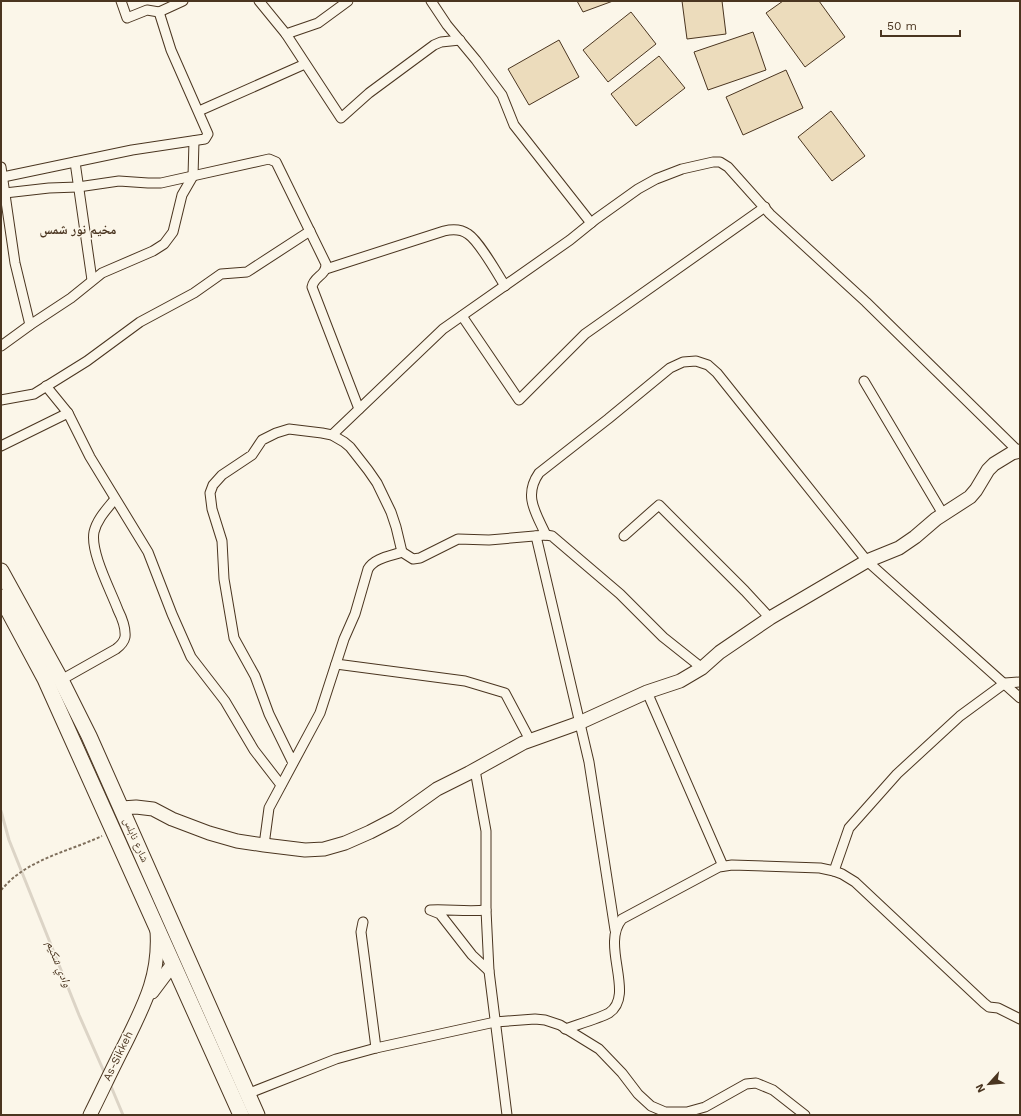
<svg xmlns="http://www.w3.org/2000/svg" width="1021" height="1116" font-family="'Work Sans','Noto Naskh Arabic',sans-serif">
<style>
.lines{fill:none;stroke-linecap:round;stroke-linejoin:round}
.stream{stroke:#dcd4c6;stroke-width:3}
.building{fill:#ecdcbc;stroke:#4a3520}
.street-casing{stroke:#4a3520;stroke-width:11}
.secondary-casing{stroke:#4a3520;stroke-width:15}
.primary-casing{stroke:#4a3520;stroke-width:17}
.path{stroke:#7f6f5c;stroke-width:2;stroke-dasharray:3 2;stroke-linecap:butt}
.street{stroke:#fbf6e9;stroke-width:9}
.secondary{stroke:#fbf6e9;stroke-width:13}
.primary{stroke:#fbf6e9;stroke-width:15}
.labels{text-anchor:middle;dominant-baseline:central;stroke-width:3;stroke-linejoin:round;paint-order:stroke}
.street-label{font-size:11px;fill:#4a3520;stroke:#fbf6e9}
.water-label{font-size:12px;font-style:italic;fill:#4a3520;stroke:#fbf6e9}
.quarter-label{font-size:13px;font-weight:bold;fill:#4a3520;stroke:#fbf6e9}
</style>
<rect width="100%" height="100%" fill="#fbf6e9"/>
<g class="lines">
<!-- stream -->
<g class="stream">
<polyline points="1,811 9,840 79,1015 105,1074"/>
<polyline points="110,1084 123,1115"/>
</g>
</g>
<!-- building -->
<g class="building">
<polygon points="577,1 613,1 583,12"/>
<polygon points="682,1 722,1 726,34 687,39"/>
<polygon points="783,1 819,1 845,37 805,67 766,13"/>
<polygon points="631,12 656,44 608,82 583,50"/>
<polygon points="753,32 766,70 708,90 694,52"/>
<polygon points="559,40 579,77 529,105 508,69"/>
<polygon points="659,56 685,88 636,126 611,94"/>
<polygon points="786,70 803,108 743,135 726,97"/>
<polygon points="831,111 865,156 832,181 798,137"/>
</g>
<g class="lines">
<!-- street casing -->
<g class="street-casing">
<g id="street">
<polyline points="121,1 127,18 147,10 159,12 183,1"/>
<polyline points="259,1 286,34 341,118 369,93 434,45 441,42 460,40"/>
<polyline points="431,1 447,25 476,60 502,95 514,125 591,223"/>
<polyline points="286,34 318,23 348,1"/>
<polyline points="199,111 305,64"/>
<polyline points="75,162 92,280"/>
<polyline points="1,167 15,263 30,325"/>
<polyline points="3,177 132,150 205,139 208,134 171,50 159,12"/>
<path d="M5 193 49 188 78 187 119 181 148 183H161L269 159 276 162 326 264C326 276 314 276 312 287L359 409"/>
<path d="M326 269 444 231C452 229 461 229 468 234 479 241 497 273 505 286"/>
<polyline points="462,316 519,400 585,334 765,207"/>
<polyline points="1,346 30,325 71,298 102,273 153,251 164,244 173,232 182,195 193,176 194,141"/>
<polyline points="864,381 943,514"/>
<polyline points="46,386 68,413 90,457 148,552 172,614 191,657 225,701 254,750 281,785"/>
<polyline points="1,400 34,394 87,361 140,322 194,293 221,274 247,272 310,231"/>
<polyline points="332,435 443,329 570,240 596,219 638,189 656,179 682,169 713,162 720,162 728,167 770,214 866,302 1018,451"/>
<polyline points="1,446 68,413"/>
<path d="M546 535C536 513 523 496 539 473L608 419 670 368 683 362 696 361 708 365 717 373 867 561 1020 698"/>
<polyline points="536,536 589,762 615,930"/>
<polyline points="624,536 659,505 745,591 770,618"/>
<polyline points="402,552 413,559 420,558 458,539 489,540 546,535 552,536 620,594 663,637 702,668"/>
<polyline points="336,664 465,681 505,693 530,740"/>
<path d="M61 680 116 649C120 646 124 642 125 637 126 628 122 618 118 610 111 591 90 552 94 532 97 519 107 509 115 499"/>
<polyline points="647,692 723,866"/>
<polyline points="475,770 486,831 486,910 489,971 507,1115"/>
<path d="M264 845 269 808 320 713 344 639 355 614 368 569C374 558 391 556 402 552L396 527 391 512 377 483 368 470 350 447 344 442 332 435 322 433 289 429 276 433 262 440 252 455 222 475 213 485 210 493 212 509 222 541 224 579 234 638 255 676 269 714 293 763"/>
<polyline points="834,871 842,874 855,882 984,1003 989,1007 998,1008 1020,1019"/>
<path d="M486 910C467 912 449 909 430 910L440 914 472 955 489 971"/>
<polyline points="363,922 361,932 376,1048"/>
<path d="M565 1029C576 1025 600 1018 609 1013 636 995 600 945 622 919L719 867 732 865 820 868 834 871 849 828 897 774 960 716 1005 683 1020 682"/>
<polyline points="247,1094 336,1059 376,1048 495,1022 535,1019 545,1020 560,1025 599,1049 622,1073 638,1094 651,1106 665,1112 687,1112 705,1107 746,1084 756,1083 773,1090 805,1115"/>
</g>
</g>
<!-- secondary casing -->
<g class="secondary-casing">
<g id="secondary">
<polyline points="122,808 136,807 153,809 172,819 209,833 237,841 264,845 305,850 324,849 345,843 370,832 395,819 437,789 469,773 523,743 579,723 647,692 680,681 702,668 720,652 770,618 867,561 899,548 915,537 936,519 970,497 976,490 988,470 994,464 1012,453 1020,451"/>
<polyline points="152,992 173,964"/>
<path d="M90 1115C102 1091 113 1067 125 1044 144 1005 160 976 157 931"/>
</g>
</g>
<!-- primary casing -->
<g class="primary-casing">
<g id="primary">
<polyline points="1,571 61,680 89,736 257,1115"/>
<polyline points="1,597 45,679 241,1115"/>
</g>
</g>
<!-- path -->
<path class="path" d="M1 890C6 885 11 879 17 875 42 856 74 849 102 836"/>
<!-- street -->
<use href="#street" class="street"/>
<!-- secondary -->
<use href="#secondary" class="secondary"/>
<!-- primary -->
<use href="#primary" class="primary"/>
</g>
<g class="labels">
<!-- street labels -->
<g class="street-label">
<text transform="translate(136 840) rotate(66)">شارع نابلس</text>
<text transform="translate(118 1056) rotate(-64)">As-Sikkeh</text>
</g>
<!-- water labels -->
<g class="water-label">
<text transform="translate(59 964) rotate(68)">وادي شكيم</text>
</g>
<!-- quarter labels -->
<g class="quarter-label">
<text x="78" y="229">ِمخيم نور شمس</text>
</g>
</g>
<!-- border -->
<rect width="1021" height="1116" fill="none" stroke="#4a3520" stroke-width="4"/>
<!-- north arrow -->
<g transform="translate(989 1084) rotate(243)" stroke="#fbf6e9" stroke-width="3" paint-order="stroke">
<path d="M0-3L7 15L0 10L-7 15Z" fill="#4a3520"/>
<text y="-6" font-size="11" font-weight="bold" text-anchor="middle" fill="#4a3520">N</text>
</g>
<!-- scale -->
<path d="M881 30v6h79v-6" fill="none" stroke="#4a3520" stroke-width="2"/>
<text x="887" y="30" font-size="12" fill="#4a3520" stroke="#fbf6e9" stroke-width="3" paint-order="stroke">50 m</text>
</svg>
